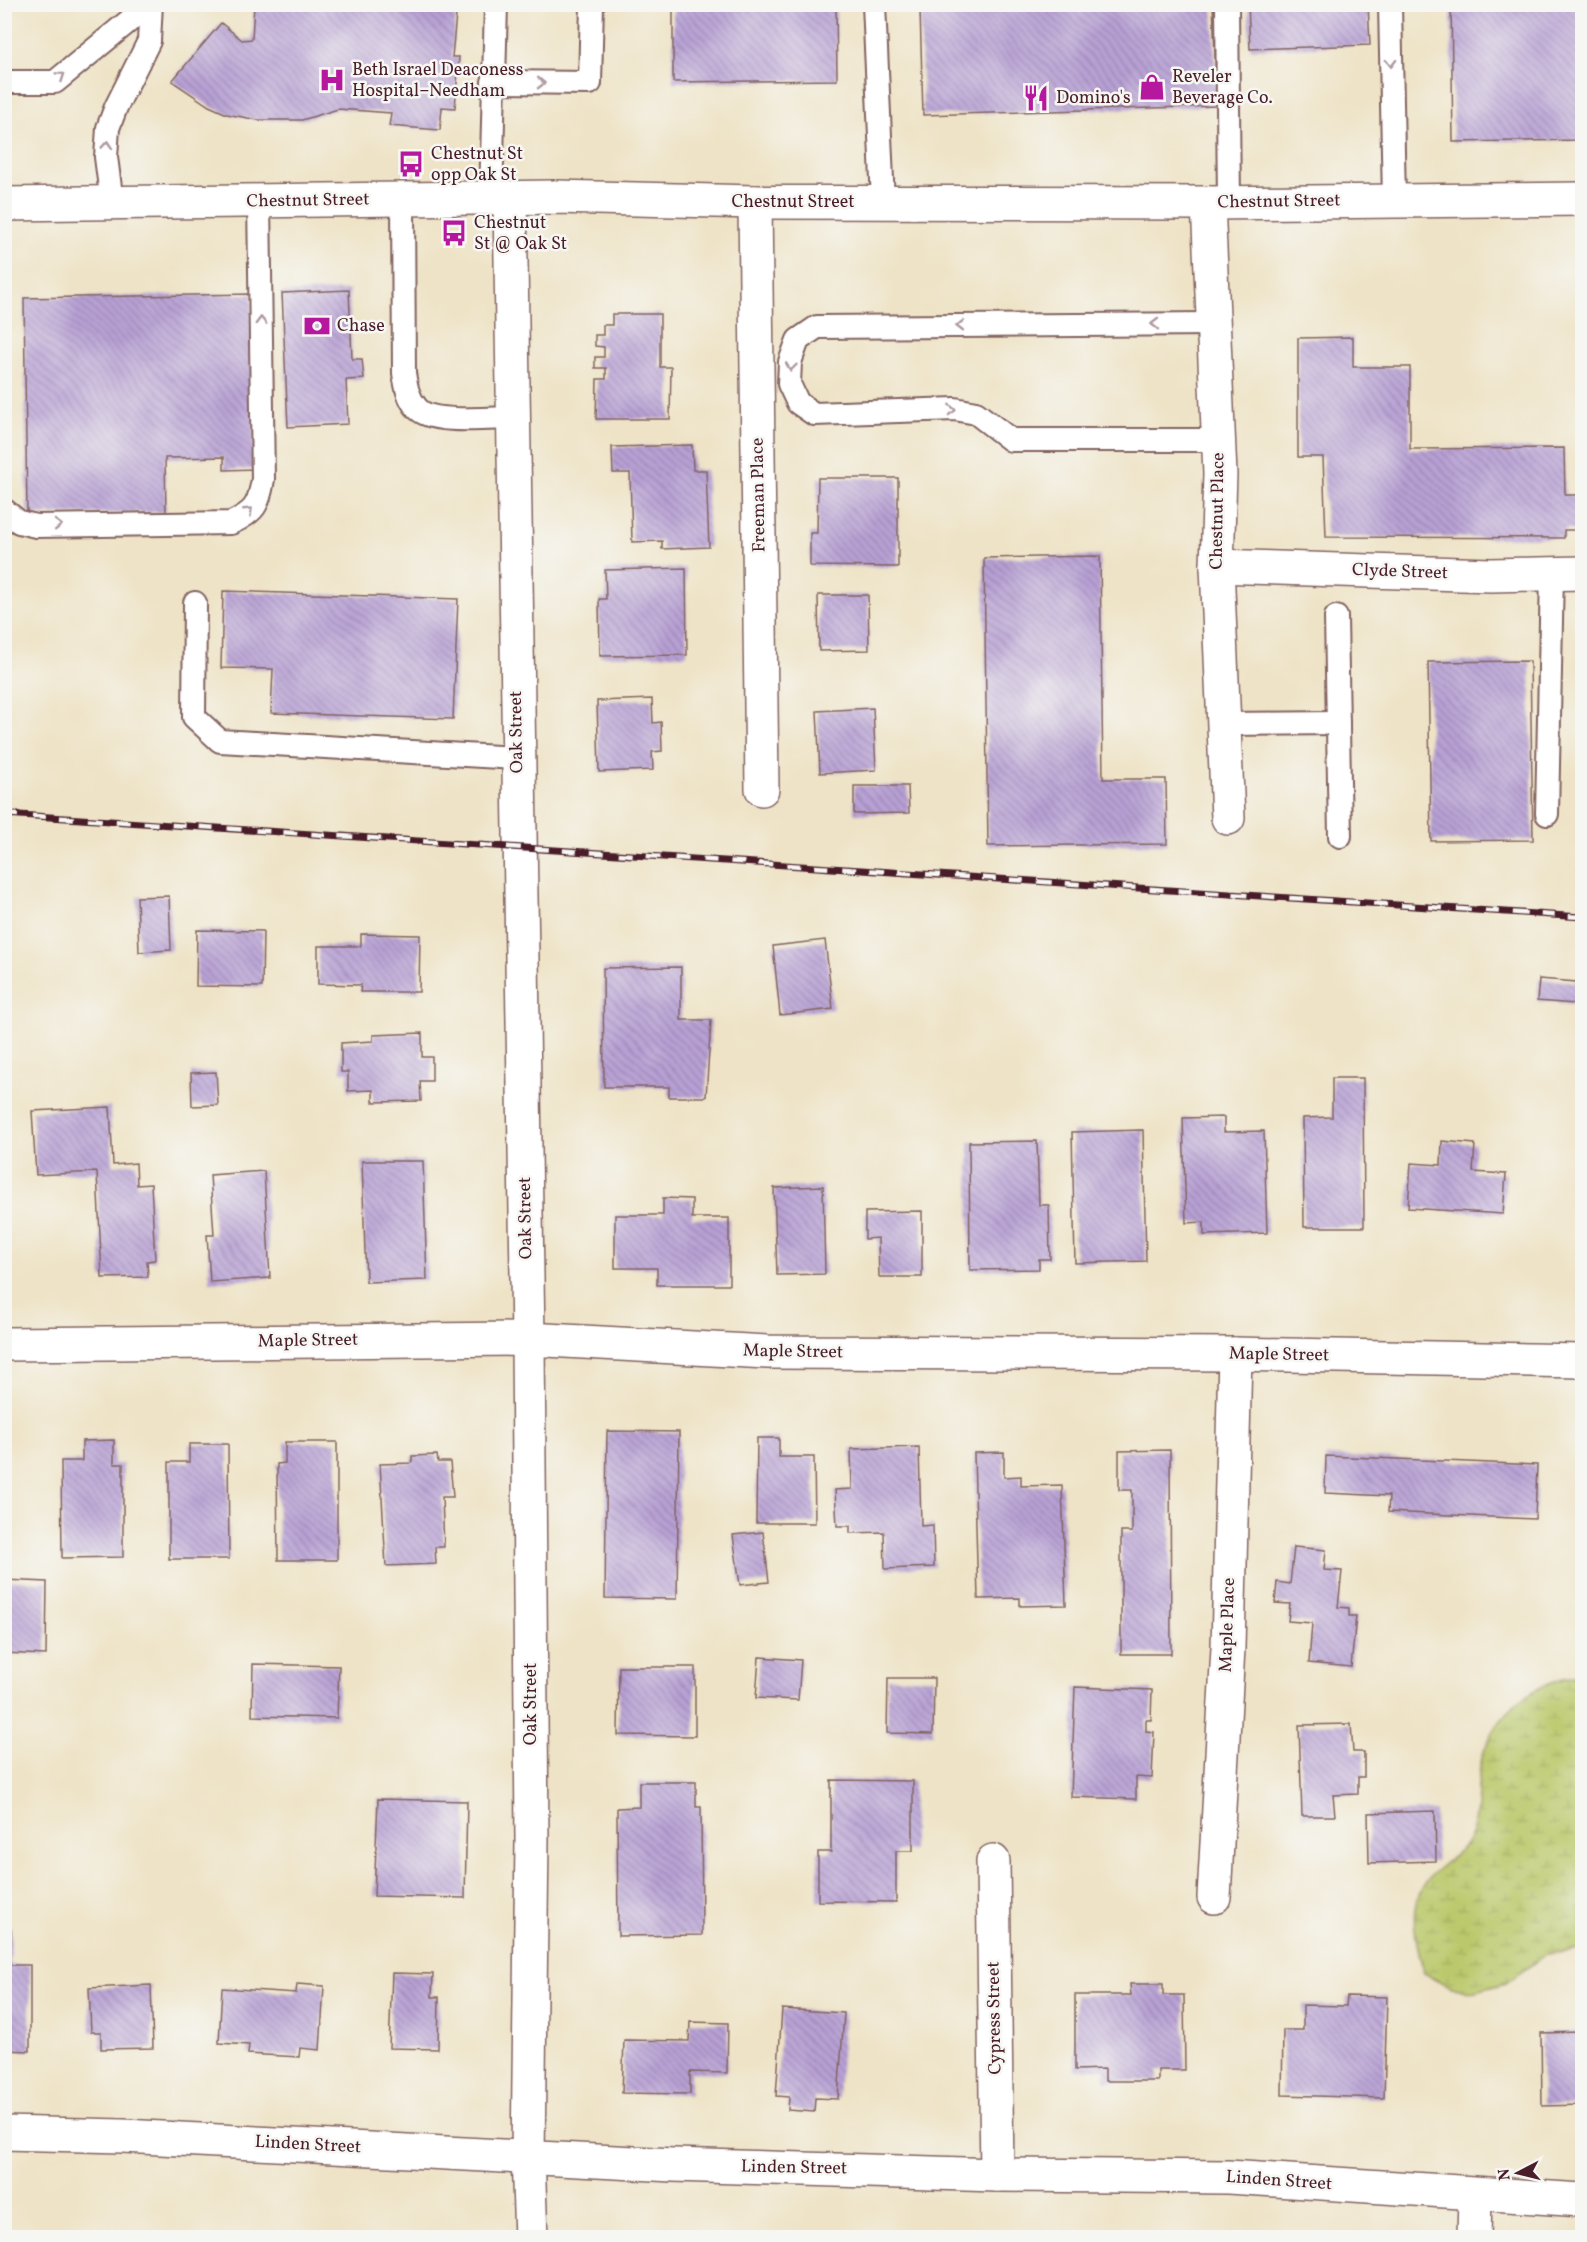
<svg xmlns="http://www.w3.org/2000/svg" width="1587" height="2242" font-family="Vollkorn,serif">
<style>
.wetland{fill:url(#wetland-marsh);stroke:#82744c;stroke-width:1.5}
.building{fill:url(#building-back-hatch)}
.lines{fill:none;stroke-linecap:round;stroke-linejoin:round}
.lane-casing{stroke:#836461;stroke-width:26}
.street-casing{stroke:#836461;stroke-width:36}
.secondary-casing{stroke:#836461;stroke-width:36}
.lane{stroke:#fff;stroke-width:22}
.street{stroke:#fff;stroke-width:33}
.secondary{stroke:#fff;stroke-width:33}
.rail-casing{stroke:#4a1f2b;stroke-width:7}
.rail{stroke:#f6f6f2;stroke-width:4.5;stroke-dasharray:14;stroke-linecap:butt}
.oneway{stroke:#ae9aa0}
.labels{text-anchor:middle;dominant-baseline:central;stroke-width:5;stroke-linejoin:round;paint-order:stroke}
.poi-label{font-size:18px;fill:#4a1f2b;stroke:#f6f6f2;text-anchor:start}
.street-label{font-size:18px;fill:#4a1f2b;stroke:#f6f6f2}
</style>
<defs>
<pattern id="wetland-marsh" width="20" height="14" patternUnits="userSpaceOnUse" patternTransform="scale(1.5)"><rect width="20" height="14" fill="#bbc96c"/><path d="M1 5h8M5 5V1M11 12h8M15 12V8" fill="none" stroke="#a2ac5e"/></pattern>
<pattern id="building-back-hatch" width="6" height="6" patternUnits="userSpaceOnUse" patternTransform="scale(1.5)"><rect width="6" height="6" fill="#b8a1d5"/><path d="M-1 5l2 2M0 0l6 6M5-1l2 2" fill="none" stroke="#9883ad"/></pattern>
</defs>
<rect width="100%" height="100%" fill="#f6f6f2"/>
<filter id="ink" filterUnits="userSpaceOnUse"><feTurbulence type="fractalNoise" baseFrequency=".0167" numOctaves="2"/><feDisplacementMap in="SourceGraphic" scale="12" xChannelSelector="R" yChannelSelector="G"/><feConvolveMatrix kernelMatrix="1 2 1 2 8 2 1 2 1" color-interpolation-filters="sRGB"/></filter>
<filter id="wash" filterUnits="userSpaceOnUse"><feTurbulence type="fractalNoise" baseFrequency=".008" numOctaves="4" result="noise"/><feDisplacementMap in="SourceGraphic" scale="24" xChannelSelector="R" yChannelSelector="G"/><feGaussianBlur stdDeviation="1.35" result="paint"/><feColorMatrix in="noise" values="0 0 0 0 0 0 0 0 0 0 0 0 0 0 0 0 0 1.4 0 .05"/><feComposite in="paint" operator="in"/></filter>
<g filter="url(#wash)">
<rect width="100%" height="100%" fill="#eee3c6"/>
<!-- wetland -->
<path class="wetland" d="M1582 1675V1950L1546 1954 1506 1983 1471 1992 1451 1987 1424 1973C1413 1927 1403 1895 1445 1863 1454 1855 1468 1845 1472 1833 1479 1813 1477 1795 1479 1775 1483 1723 1532 1679 1582 1675Z"/>
<g id="blocks">
<!-- building -->
<g class="building">
<polygon points="254,4 457,4 452,57 459,57 455,108 442,107 440,130 389,126 391,113 338,109 302,120 258,120 227,114 209,106 172,81 221,23 242,40 252,39"/>
<polygon points="673,4 836,4 837,80 673,82"/>
<polygon points="1107,4 1213,4 1217,106 923,115 920,10"/>
<polygon points="1248,4 1368,4 1370,45 1250,49"/>
<polygon points="1451,4 1582,4 1582,140 1453,142"/>
<polygon points="349,290 352,359 362,359 364,379 346,380 348,424 288,427 282,293"/>
<polygon points="252,294 255,469 224,470 224,457 165,458 166,512 27,515 24,298"/>
<polygon points="612,314 660,314 660,367 671,367 670,419 596,419 597,379 606,379 606,368 595,368 595,357 604,357 604,347 595,346 595,335 603,335 603,325 612,325"/>
<polygon points="1353,337 1353,367 1410,367 1410,449 1564,448 1565,495 1582,495 1582,530 1564,530 1564,538 1326,537 1323,457 1298,457 1298,338"/>
<polygon points="692,445 693,470 706,470 709,547 662,549 662,541 632,542 630,473 613,473 612,447"/>
<polygon points="818,478 898,478 898,567 810,566 810,533 817,533"/>
<polygon points="1100,556 1103,779 1166,779 1167,844 988,846 984,558"/>
<polygon points="686,568 687,655 600,656 599,599 606,599 605,570"/>
<polygon points="223,591 458,599 453,719 271,713 273,669 221,668"/>
<polygon points="818,595 868,595 869,650 819,651"/>
<polygon points="1530,661 1533,840 1431,841 1428,662"/>
<polygon points="652,699 653,723 661,722 662,751 652,752 653,770 599,772 597,701"/>
<polygon points="873,708 876,770 820,773 817,711"/>
<polygon points="854,786 908,786 909,813 854,814"/>
<polygon points="169,896 171,950 139,952 137,897"/>
<polygon points="197,930 263,931 262,987 196,986"/>
<polygon points="361,934 420,935 419,992 360,992 361,985 318,984 318,946 361,946"/>
<polygon points="825,940 833,1009 780,1015 773,946"/>
<polygon points="681,967 681,1020 711,1020 706,1097 669,1097 669,1087 604,1087 603,968"/>
<polygon points="1539,979 1577,982 1575,1004 1537,1001"/>
<polygon points="422,1033 422,1057 432,1057 432,1081 420,1081 421,1101 373,1102 373,1090 348,1091 348,1072 341,1072 341,1043 373,1041 373,1035"/>
<polygon points="216,1072 218,1105 192,1106 191,1073"/>
<polygon points="1332,1078 1363,1078 1364,1227 1304,1227 1303,1118 1332,1117"/>
<polygon points="110,1107 113,1165 136,1163 137,1185 151,1184 155,1260 147,1261 148,1277 102,1278 97,1172 36,1175 32,1111"/>
<polygon points="1224,1117 1224,1132 1264,1131 1267,1233 1204,1235 1204,1222 1186,1223 1183,1118"/>
<polygon points="1143,1130 1146,1261 1075,1263 1072,1132"/>
<polygon points="1037,1141 1039,1205 1049,1205 1050,1259 1039,1259 1039,1269 970,1270 969,1142"/>
<polygon points="1442,1141 1475,1144 1473,1172 1506,1174 1503,1214 1408,1208 1411,1163 1441,1165"/>
<polygon points="362,1161 423,1161 427,1280 366,1282"/>
<polygon points="264,1171 270,1278 210,1282 207,1235 214,1235 210,1175"/>
<polygon points="823,1186 825,1274 777,1275 774,1188"/>
<polygon points="663,1198 692,1199 692,1218 729,1218 729,1285 657,1285 657,1268 615,1268 615,1215 663,1215"/>
<polygon points="922,1211 922,1277 879,1277 878,1238 865,1239 865,1212"/>
<polygon points="607,1431 679,1432 677,1599 605,1598"/>
<polygon points="757,1438 779,1438 779,1457 814,1457 815,1523 756,1523"/>
<polygon points="114,1440 114,1464 123,1464 123,1557 62,1558 61,1461 82,1461 82,1441"/>
<polygon points="285,1442 337,1442 337,1560 278,1560 277,1464 285,1463"/>
<polygon points="189,1444 228,1444 229,1559 169,1559 169,1462 189,1462"/>
<polygon points="919,1447 921,1526 933,1525 934,1567 885,1569 884,1532 850,1533 850,1526 837,1526 835,1490 852,1489 851,1449"/>
<polygon points="1170,1450 1171,1654 1121,1654 1121,1532 1132,1532 1132,1490 1119,1490 1119,1451"/>
<polygon points="1004,1452 1004,1477 1021,1476 1021,1486 1062,1485 1066,1605 1020,1606 1020,1598 978,1599 974,1453"/>
<polygon points="437,1455 438,1462 450,1462 453,1497 442,1497 444,1547 435,1547 436,1564 386,1566 380,1464 412,1463 412,1456"/>
<polygon points="1326,1456 1537,1465 1535,1519 1388,1512 1389,1496 1325,1493"/>
<polygon points="763,1532 769,1582 740,1585 733,1535"/>
<polygon points="1294,1547 1326,1550 1324,1570 1342,1571 1338,1607 1349,1608 1349,1616 1356,1616 1351,1667 1309,1663 1312,1623 1288,1621 1290,1604 1275,1603 1277,1582 1290,1584"/>
<polygon points="4,1580 47,1582 46,1655 4,1653"/>
<polygon points="759,1657 801,1660 798,1700 756,1698"/>
<polygon points="253,1664 339,1666 337,1718 252,1716"/>
<polygon points="619,1667 695,1667 695,1736 618,1735"/>
<polygon points="888,1678 934,1678 933,1734 887,1733"/>
<polygon points="1075,1687 1152,1690 1151,1720 1146,1720 1146,1731 1154,1732 1152,1778 1136,1777 1136,1799 1071,1797"/>
<polygon points="1351,1724 1353,1752 1364,1752 1364,1777 1358,1777 1358,1794 1333,1795 1335,1816 1302,1816 1299,1725"/>
<polygon points="831,1780 913,1781 913,1851 896,1851 896,1902 818,1901 818,1852 831,1852"/>
<polygon points="639,1782 696,1782 696,1807 701,1807 702,1935 618,1936 617,1808 639,1807"/>
<polygon points="378,1799 467,1801 465,1898 374,1896"/>
<polygon points="1435,1811 1436,1861 1369,1863 1368,1813"/>
<polygon points="4,1929 11,1929 10,1965 30,1965 30,2051 4,2050"/>
<polygon points="392,1973 433,1974 432,1997 439,1997 438,2049 389,2048"/>
<polygon points="297,1984 324,1986 320,2050 300,2048 299,2057 248,2054 249,2045 219,2043 222,1988 296,1993"/>
<polygon points="1130,1984 1163,1984 1163,1995 1184,1995 1185,2070 1158,2070 1158,2081 1105,2081 1105,2069 1075,2070 1075,1995 1131,1995"/>
<polygon points="151,1985 153,2048 101,2049 101,2032 91,2032 89,1988"/>
<polygon points="1347,1996 1387,1997 1384,2098 1282,2095 1283,2030 1303,2030 1303,2005 1346,2006"/>
<polygon points="782,2009 844,2013 838,2099 815,2098 814,2112 788,2110 789,2097 776,2096"/>
<polygon points="690,2022 728,2023 727,2073 690,2072 690,2094 622,2093 624,2040 689,2041"/>
<polygon points="1582,2032 1582,2105 1542,2106 1541,2033"/>
</g>
</g>
</g>
<g filter="url(#ink)">
<use href="#blocks" fill-opacity="0" stroke="#836461" stroke-width="1.5"/>
<g class="lines">
<!-- lane casing -->
<g class="lane-casing">
<g id="lane">
<polyline points="874,4 883,202"/>
<polyline points="1227,4 1229,203"/>
<polyline points="1390,4 1394,201"/>
<polyline points="4,82 55,82 129,21 145,4"/>
<polyline points="493,82 590,83 592,4"/>
<polyline points="491,199 496,4"/>
<path d="M403 200 404 373C406 386 408 398 417 408 431 425 491 418 513 418"/>
<polyline points="112,203 106,157 108,128 116,107 149,41 151,4"/>
<polyline points="1214,324 817,327 798,340 790,362 789,384 798,403 814,414 955,409 976,413 1011,440 1219,440"/>
<path d="M4 510 19 522 36 526 231 523C255 512 259 505 263 479L259 201"/>
<polyline points="195,603 194,717 220,741 517,758"/>
<polyline points="1336,617 1340,836"/>
<polyline points="1223,724 1338,723"/>
<polyline points="1547,814 1552,573"/>
</g>
</g>
<!-- street casing -->
<g class="street-casing">
<g id="street">
<polyline points="755,202 762,789"/>
<polyline points="1208,203 1220,474 1217,566 1228,818"/>
<polyline points="1217,566 1491,575 1582,573"/>
<polyline points="4,1344 528,1339 767,1352 1235,1354 1582,1361"/>
<polyline points="993,1861 997,2175"/>
<polyline points="1214,1897 1228,1648 1235,1354"/>
<polyline points="4,2133 123,2136 673,2165 997,2175 1228,2177 1582,2200"/>
<polyline points="1474,2238 1475,2195"/>
</g>
</g>
<!-- secondary casing -->
<g class="secondary-casing">
<g id="secondary">
<polyline points="510,198 528,1339 532,1840 528,2156 531,2238"/>
<polyline points="4,204 556,197 755,202 1208,203 1582,199"/>
</g>
</g>
<!-- lane -->
<use href="#lane" class="lane"/>
<!-- street -->
<use href="#street" class="street"/>
<!-- secondary -->
<use href="#secondary" class="secondary"/>
<!-- rail casing -->
<g class="rail-casing">
<polyline id="rail" points="4,814 1582,917"/>
</g>
<!-- rail -->
<use href="#rail" class="rail"/>
</g>
<!-- one-way arrows -->
<defs><path id="oneway-chevron" d="M-2-3.5L2.5 0L-2 3.5" fill="none" stroke-width="1.6" stroke-linecap="round" stroke-linejoin="round" transform="scale(1.5)"/></defs>
<g class="oneway">
<use href="#oneway-chevron" transform="translate(1391 63) rotate(89)"/>
<use href="#oneway-chevron" transform="translate(61 76) rotate(-34)"/>
<use href="#oneway-chevron" transform="translate(541 83) rotate(1)"/>
<use href="#oneway-chevron" transform="translate(107 145) rotate(-86)"/>
<use href="#oneway-chevron" transform="translate(261 321) rotate(-91)"/>
<use href="#oneway-chevron" transform="translate(1155 324) rotate(180)"/>
<use href="#oneway-chevron" transform="translate(960 326) rotate(180)"/>
<use href="#oneway-chevron" transform="translate(791 367) rotate(97)"/>
<use href="#oneway-chevron" transform="translate(952 410) rotate(2)"/>
<use href="#oneway-chevron" transform="translate(249 511) rotate(-44)"/>
<use href="#oneway-chevron" transform="translate(58 525) rotate(-1)"/>
</g>
</g>
<!-- icons -->
<defs>
<g id="hospital-bare" transform="scale(2.07)"><path d="M-5-5h3v3.5h4V-5h3V5h-3V1.5h-4V5h-3Z" fill="#b5179e" stroke="#f6f6f2" stroke-width="2.5" paint-order="stroke"/></g>
<g id="shop-bare" transform="scale(2.07)"><path d="M-5-2.5h2.3a2.7 3.5 0 0 1 5.4 0H5L5.5 6h-11ZM-1.5-2.5h3a1.5 2.3 0 0 0-3 0Z" fill="#b5179e" stroke="#f6f6f2" stroke-width="2.5" paint-order="stroke"/></g>
<g id="restaurant-bare" transform="scale(2.07)"><path d="M-5-6h1v4h1v-4h1v4h1v-4h1v5L-1.5 .5V6h-2V.5L-5-1ZM5-6V6H3V1.5H1.5Q1.5-4 5-6Z" fill="#b5179e" stroke="#f6f6f2" stroke-width="2.5" paint-order="stroke"/></g>
<g id="bus-bare" transform="scale(2.07)"><path d="M-5-6H5V4H4V6H2V4H-2V6H-4V4H-5ZM-3.5-4V0h7V-4ZM-3.5 1.2v1.5H-2V1.2ZM2 1.2v1.5H3.5V1.2Z" fill="#b5179e" stroke="#f6f6f2" stroke-width="2.5" paint-order="stroke"/></g>
<g id="bank-bare" transform="scale(2.07)"><path d="M-6-4H6V4H-6ZM0-2.3a2.3 2.3 0 1 0 0 4.6a2.3 2.3 0 1 0 0-4.6Z" fill="#b5179e" stroke="#f6f6f2" stroke-width="2.5" paint-order="stroke"/></g>
</defs>
<g fill-rule="evenodd">
<use href="#hospital-bare" x="332" y="80"/>
<use href="#shop-bare" x="1152" y="87"/>
<use href="#restaurant-bare" x="1036" y="98"/>
<use href="#bus-bare" x="411" y="164"/>
<use href="#bus-bare" x="454" y="233"/>
<use href="#bank-bare" x="317" y="326"/>
</g>
<g class="labels">
<!-- poi labels -->
<g class="poi-label">
<text x="352" y="70">Beth Israel Deaconess<tspan x="352" dy="21">Hospital–Needham</tspan></text>
<text x="1172" y="77">Reveler<tspan x="1172" dy="21">Beverage Co.</tspan></text>
<text x="1056" y="98">Domino's</text>
<text x="431" y="154">Chestnut St<tspan x="431" dy="21">opp Oak St</tspan></text>
<text x="474" y="223">Chestnut<tspan x="474" dy="21">St @ Oak St</tspan></text>
<text x="337" y="326">Chase</text>
</g>
<!-- street labels -->
<g class="street-label">
<text transform="translate(308 201) rotate(-1)">Chestnut Street</text>
<text x="793" y="202">Chestnut Street</text>
<text transform="translate(1279 202) rotate(-1)">Chestnut Street</text>
<text transform="translate(759 495) rotate(-91)">Freeman Place</text>
<text transform="translate(1218 511) rotate(-89)">Chestnut Place</text>
<text transform="translate(1400 572) rotate(2)">Clyde Street</text>
<text transform="translate(517 732) rotate(-91)">Oak Street</text>
<text transform="translate(526 1218) rotate(-91)">Oak Street</text>
<text transform="translate(308 1341) rotate(-1)">Maple Street</text>
<text transform="translate(793 1352) rotate(1)">Maple Street</text>
<text transform="translate(1279 1355) rotate(1)">Maple Street</text>
<text transform="translate(1228 1625) rotate(-88)">Maple Place</text>
<text transform="translate(531 1704) rotate(-90)">Oak Street</text>
<text transform="translate(995 2018) rotate(-91)">Cypress Street</text>
<text transform="translate(308 2145) rotate(3)">Linden Street</text>
<text transform="translate(794 2168) rotate(1)">Linden Street</text>
<text transform="translate(1279 2181) rotate(4)">Linden Street</text>
</g>
</g>
<!-- margin -->
<rect width="1587" height="2242" fill="none" stroke="#f6f6f2" stroke-width="24"/>
<!-- north arrow -->
<g transform="translate(1518 2173) rotate(263)" stroke="#f6f6f2" stroke-width="4.5" paint-order="stroke">
<path d="M0-4.5L10 22L0 15L-10 22Z" fill="#4a1f2b"/>
<text y="-9" font-size="16" font-weight="bold" text-anchor="middle" fill="#4a1f2b">N</text>
</g>
</svg>
